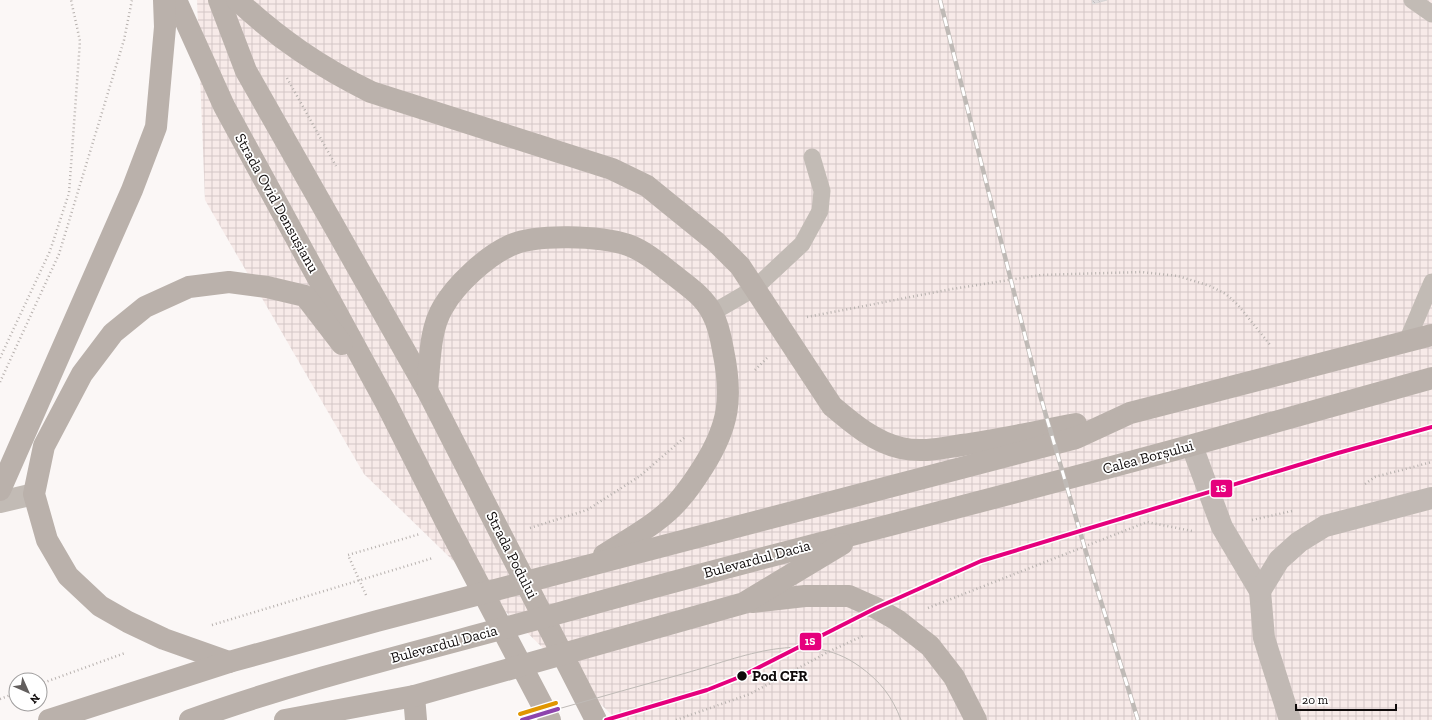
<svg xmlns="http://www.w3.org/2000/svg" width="1432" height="720" font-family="'Zilla Slab',serif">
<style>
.industrial{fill:url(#industrial-grid)}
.building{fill:url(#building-back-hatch);stroke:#d9d6d6}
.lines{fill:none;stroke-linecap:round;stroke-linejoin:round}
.path{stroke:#b7b1ae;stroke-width:2.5;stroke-dasharray:1 3;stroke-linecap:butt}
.lane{stroke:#c2bbb5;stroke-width:17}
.street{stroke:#c2bbb5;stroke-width:22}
.secondary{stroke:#c1b9b4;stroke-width:22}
.primary{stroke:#bab1ab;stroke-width:22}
.tram{stroke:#bfbab6;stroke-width:1}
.rail-casing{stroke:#bfbab6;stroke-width:4.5}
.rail{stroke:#fff;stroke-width:3;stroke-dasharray:9;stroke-linecap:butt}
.tram-1-casing{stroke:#fff;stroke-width:7}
.tram-2-casing{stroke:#fff;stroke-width:7}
.tram-3-casing{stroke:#fff;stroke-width:7}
.tram-1{stroke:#e5007d;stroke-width:4}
.tram-2{stroke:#8e44ad;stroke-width:4}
.tram-3{stroke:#e09601;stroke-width:4}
.stop-dot{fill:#0f0b0b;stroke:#fff;stroke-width:1.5}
.labels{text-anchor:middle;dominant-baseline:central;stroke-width:3.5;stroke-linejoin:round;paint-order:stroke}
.street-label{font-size:15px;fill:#0f0b0b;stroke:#fff}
.stop-label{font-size:15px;font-weight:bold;fill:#0f0b0b;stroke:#fff;text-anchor:start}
.line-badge{stroke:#fff;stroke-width:1.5}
.badge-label{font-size:11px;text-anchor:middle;font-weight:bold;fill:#fff}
</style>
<defs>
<pattern id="industrial-grid" width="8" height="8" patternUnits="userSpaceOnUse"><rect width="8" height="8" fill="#f7eae8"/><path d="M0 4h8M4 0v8" fill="none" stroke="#d3c7c6"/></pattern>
<pattern id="building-back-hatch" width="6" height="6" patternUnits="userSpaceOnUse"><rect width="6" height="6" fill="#e2ddde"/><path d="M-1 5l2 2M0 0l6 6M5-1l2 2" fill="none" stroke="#c1bcbd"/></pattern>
</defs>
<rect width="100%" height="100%" fill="#fbf7f6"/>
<!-- industrial -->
<polygon class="industrial" points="197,0 1432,0 1432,720 617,720 364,474 205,200"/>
<!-- building -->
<polygon class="building" points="1092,0 1107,0 1093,4"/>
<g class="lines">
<!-- path -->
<g class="path">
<polyline points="287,78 336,166"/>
<polyline points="807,317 952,289 1041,275 1141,272 1178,276 1210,286 1226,294 1238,305 1271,346"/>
<polyline points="0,358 50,251 69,193 80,41 71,0"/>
<polyline points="755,370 767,358"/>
<polyline points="0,382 59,254 124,40 132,0"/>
<polyline points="1365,484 1375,477 1432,462"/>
<polyline points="1252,520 1292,511"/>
<polyline points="530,528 587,510 640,476 685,437"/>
<polyline points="366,595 348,555 420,534"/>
<polyline points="928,608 1147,522 1192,531"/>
<polyline points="212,625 433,558"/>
<polyline points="40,684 125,653"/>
<polyline points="0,699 16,693"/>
<polyline points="676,720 750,694 830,651 865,635"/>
</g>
<!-- lane -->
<g class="lane">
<polyline points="1412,0 1432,14"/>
<polyline points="712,313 755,288 802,244 820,211 822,191 812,157"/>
<polyline points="1407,341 1432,282"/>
</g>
<!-- street -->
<polyline class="street" points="0,502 34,494"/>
<!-- secondary -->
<g class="secondary">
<polyline points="1192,446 1222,527 1260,591 1264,638 1290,720"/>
<polyline points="1260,591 1279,560 1299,542 1325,526 1432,498"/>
</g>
<!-- primary -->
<g class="primary">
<polyline points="176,0 224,106 386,403 448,526 550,720"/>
<polyline points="219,0 246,71 427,390 596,720"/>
<path d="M237 0C279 39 320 67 371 92L612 169 647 186 716 242 740 266 832 406C852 423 874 442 901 448 922 453 942 448 962 445 1000 440 1038 431 1076 424"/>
<path d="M427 390C430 364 429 330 443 307 456 284 486 257 509 246 535 233 601 236 628 245 645 251 661 265 675 276 688 286 704 297 712 313 718 324 721 338 723 350 733 398 729 426 703 467 696 478 689 489 680 499 660 523 630 538 604 555"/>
<polyline points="0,490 132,190 156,127 165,27 164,0"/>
<polyline points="752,602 805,596 849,596 876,608 897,620 930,646 954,677 976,720"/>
<polyline points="229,662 164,639 128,622 100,606 68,576 47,540 34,494 44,446 82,374 113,333 145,307 189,287 229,282 267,287 305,296 342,344"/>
<polyline points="414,696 416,720"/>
<polyline points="49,720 229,662 377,621 1076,438 1130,413 1432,335"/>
<path d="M190 720C312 676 438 647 563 612 771 554 981 503 1189 446 1270 424 1351 401 1432 378"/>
<polyline points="285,720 414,696 744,603 842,544"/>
</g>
<!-- tram -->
<path class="tram" d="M558 709C600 697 643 685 686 673 742 657 806 628 859 666 880 681 892 696 901 720"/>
<!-- rail casing -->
<g class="rail-casing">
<polyline id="rail" points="940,0 1040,395 1093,576 1138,720"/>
</g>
<!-- rail -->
<use href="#rail" class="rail"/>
<!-- tram-1 casing -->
<g class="tram-1-casing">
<polyline id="tram-1" points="606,720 707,690 742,676 876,608 981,561 1338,453 1432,427"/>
</g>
<!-- tram-2 casing -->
<g class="tram-2-casing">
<polyline id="tram-2" points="522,720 558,709"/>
</g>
<!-- tram-3 casing -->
<g class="tram-3-casing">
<polyline id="tram-3" points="520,714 556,703"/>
</g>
<!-- tram-1 -->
<use href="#tram-1" class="tram-1"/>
<!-- tram-2 -->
<use href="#tram-2" class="tram-2"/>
<!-- tram-3 -->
<use href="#tram-3" class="tram-3"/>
</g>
<!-- markers -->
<circle class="stop-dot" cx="742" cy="676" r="5.5"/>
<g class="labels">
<!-- street labels -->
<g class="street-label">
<text transform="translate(277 203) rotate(61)">Strada Ovid Densușianu</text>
<text transform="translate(1148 457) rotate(-15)">Calea Borșului</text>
<text transform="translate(512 555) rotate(63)">Strada Podului</text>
<text transform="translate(757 559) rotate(-15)">Bulevardul Dacia</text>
<text transform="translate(444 644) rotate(-15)">Bulevardul Dacia</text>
</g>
<!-- stop labels -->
<g class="stop-label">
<text x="752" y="676">Pod CFR</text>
</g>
</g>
<g class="line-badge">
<rect x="1210" y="479" width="23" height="19" rx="4" fill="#e5007d"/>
<rect x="799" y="632" width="23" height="19" rx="4" fill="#e5007d"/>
</g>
<g class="badge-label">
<text x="1221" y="492">1S</text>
<text x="810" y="645">1S</text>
</g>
<!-- north arrow -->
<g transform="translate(28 692) rotate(135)"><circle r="19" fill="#ffffff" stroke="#9f9d9d"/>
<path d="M0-3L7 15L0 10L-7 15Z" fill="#625e5d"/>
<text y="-6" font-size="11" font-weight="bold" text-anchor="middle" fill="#0f0b0b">N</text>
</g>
<!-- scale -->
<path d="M1296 704v6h100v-6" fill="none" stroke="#0f0b0b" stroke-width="2"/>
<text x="1302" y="704" font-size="12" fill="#0f0b0b" stroke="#ffffff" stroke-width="3" paint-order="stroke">20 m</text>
</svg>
